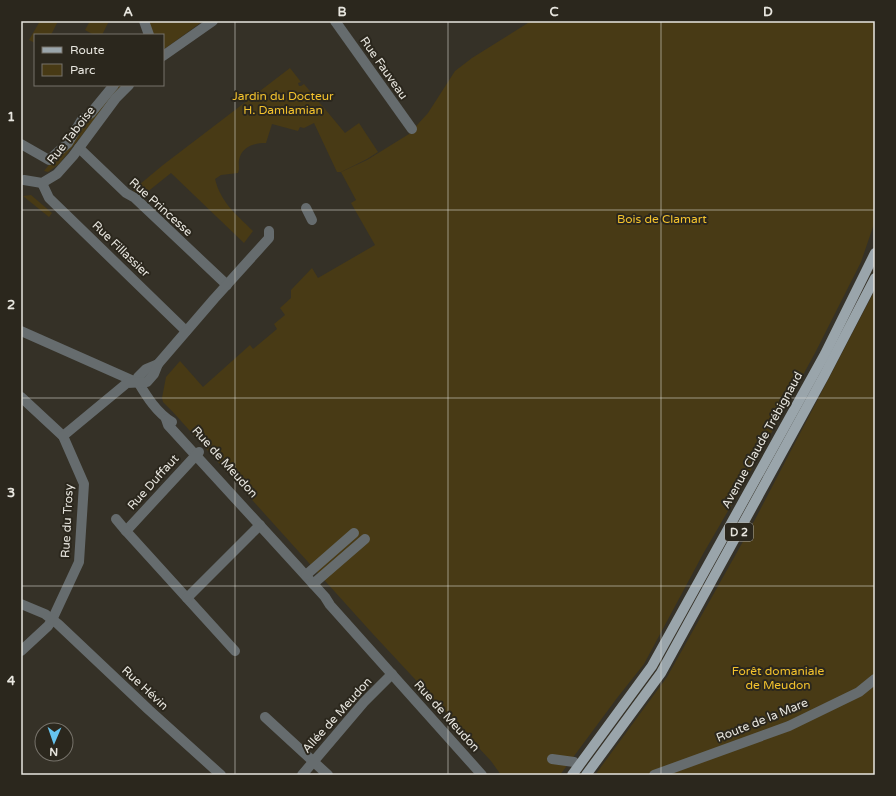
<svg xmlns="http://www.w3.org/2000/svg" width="896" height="796" font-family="'Varela Round',sans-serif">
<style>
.green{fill:#483a15}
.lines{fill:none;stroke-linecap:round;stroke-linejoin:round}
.minor{stroke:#666c6e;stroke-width:10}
.major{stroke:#9aa5ab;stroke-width:10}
.grid{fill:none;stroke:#e8e6df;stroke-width:1;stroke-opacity:0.55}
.labels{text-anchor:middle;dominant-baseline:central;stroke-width:4;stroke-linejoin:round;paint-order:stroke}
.shield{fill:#2b271d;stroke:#afada5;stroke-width:1}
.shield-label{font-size:11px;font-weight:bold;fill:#e8e6df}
.street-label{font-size:12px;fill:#e8e6df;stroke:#2b271d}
.park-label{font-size:12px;fill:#f3c22d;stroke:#2b271d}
.neatline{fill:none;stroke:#e8e6df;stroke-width:1.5}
.grid-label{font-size:13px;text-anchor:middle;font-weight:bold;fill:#e8e6df}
</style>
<rect width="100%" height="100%" fill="#353127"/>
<!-- green -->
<g class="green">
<polygon points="40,21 58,21 51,35 35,35 35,43 29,40"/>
<polygon points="90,21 109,21 102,35 94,35 85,30"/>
<polygon points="146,21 203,21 163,50 163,35 151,35"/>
<polygon points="531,21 875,21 875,221 861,262 815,353 739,492 703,554 644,664 617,698 560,775 501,775 491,761 372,633 172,411 163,402 162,398 166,377 180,361 203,387 250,345 253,349 277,329 274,324 285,315 280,308 291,298 291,290 312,268 318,278 375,245 351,203 356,200 341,172 367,160 409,134 428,113 455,71 472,58"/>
<path d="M290 68 301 82 298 83 299 86H301L304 84 345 133 359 123 378 152 367 159 341 172H337L314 123 304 128 300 127 298 131 272 124 266 143C254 143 242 146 239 160 238 165 240 168 238 173L221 175 215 179C221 203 236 214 253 231L244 243 171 173 141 197 133 190 163 165Z"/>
<polygon points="118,85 123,85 113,96 59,164 48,172 44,171 79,128"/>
<polygon points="31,195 52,213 49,217 23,196"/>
<polygon points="875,290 875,775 595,775 667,677 750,529"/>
</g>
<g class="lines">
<!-- minor -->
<g class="minor">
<polyline points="144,21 149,35"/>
<polyline points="335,21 412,129"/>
<polyline points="163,56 213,21"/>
<polyline points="21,144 49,160 68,143 81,121 91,113 114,85"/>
<polyline points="79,148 126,193 135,198 227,285"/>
<polyline points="24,180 42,183 57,174 73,156 116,98 129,85"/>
<polyline points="42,183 49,198 186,331"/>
<polyline points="306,208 312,220"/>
<polyline points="21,331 136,382"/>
<path d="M138 382C147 397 157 413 172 422"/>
<polyline points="138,382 138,377 146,369 158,364"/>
<polyline points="21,397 63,436 84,484 79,562 52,620 48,626 21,651"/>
<polyline points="166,419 168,425 297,566 325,597 330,605 482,775"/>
<polyline points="63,436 127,383 147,382 154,374 158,364 214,299 269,238 269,231"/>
<polyline points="199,452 126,531 235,651"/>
<polyline points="116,519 126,531"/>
<polyline points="306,575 354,533"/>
<polyline points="313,584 365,539"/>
<polyline points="187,598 260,525"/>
<polyline points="21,604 45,614 58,624 149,710 221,775"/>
<polyline points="265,717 328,775"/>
<polyline points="552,759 574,762 578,767"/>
<polyline points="302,775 364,702 392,674"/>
<polyline points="654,775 789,726 859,692 875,679"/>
</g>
<!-- major -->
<g class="major">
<polyline points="572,775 652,666 825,354 875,253"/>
<polyline points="586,775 661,673 824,376 875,278"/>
</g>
</g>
<!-- grid -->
<path class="grid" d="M235 21V775M448 21V775M661 21V775M21 210H875M21 398H875M21 586H875"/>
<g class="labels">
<!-- shield labels -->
<rect class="shield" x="725" y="523" width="28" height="18" rx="3"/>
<g class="shield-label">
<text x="739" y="532">D 2</text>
</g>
<!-- street labels -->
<g class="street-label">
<text transform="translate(384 68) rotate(55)">Rue Fauveau</text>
<text transform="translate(71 135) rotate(-52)">Rue Taboise</text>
<text transform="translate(161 207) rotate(42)">Rue Princesse</text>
<text transform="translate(121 249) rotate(44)">Rue Fillassier</text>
<text transform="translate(762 440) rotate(-61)">Avenue Claude Trébignaud</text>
<text transform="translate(225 462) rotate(48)">Rue de Meudon</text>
<text transform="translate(153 482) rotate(-48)">Rue Duffaut</text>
<text transform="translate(67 521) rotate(-87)">Rue du Trosy</text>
<text transform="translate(145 688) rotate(43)">Rue Hévin</text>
<text transform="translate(337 715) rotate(-48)">Allée de Meudon</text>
<text transform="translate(447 716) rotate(48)">Rue de Meudon</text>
<text transform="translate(762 720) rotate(-22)">Route de la Mare</text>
</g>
<!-- park labels -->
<g class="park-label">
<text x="283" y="96">Jardin du Docteur<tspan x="283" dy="14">H. Damlamian</tspan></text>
<text x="662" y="219">Bois de Clamart</text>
<text x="778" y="671">Forêt domaniale<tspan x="778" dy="14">de Meudon</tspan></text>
</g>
</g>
<!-- border -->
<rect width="896" height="796" fill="none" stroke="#2b271d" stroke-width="44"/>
<!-- legend -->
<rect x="34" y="34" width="130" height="52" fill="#2b271d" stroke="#77736b"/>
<rect x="42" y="47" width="20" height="6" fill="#9aa5ab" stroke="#77736b"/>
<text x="70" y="54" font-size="12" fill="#e8e6df">Route</text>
<rect x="42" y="64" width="20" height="12" fill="#483a15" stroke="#77736b"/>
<text x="70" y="74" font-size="12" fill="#e8e6df">Parc</text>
<!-- north arrow -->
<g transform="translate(54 742) rotate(182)"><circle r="19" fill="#2b271d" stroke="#77736b"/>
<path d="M0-3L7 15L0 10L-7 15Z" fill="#66c4ef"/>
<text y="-6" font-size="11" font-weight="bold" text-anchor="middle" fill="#e8e6df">N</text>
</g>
<rect x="22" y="22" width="852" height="752" class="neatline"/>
<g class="grid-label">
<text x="128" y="16">A</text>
<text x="342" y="16">B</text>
<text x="554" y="16">C</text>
<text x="768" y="16">D</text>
<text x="11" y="121">1</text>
<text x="11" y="309">2</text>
<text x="11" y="497">3</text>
<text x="11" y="685">4</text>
</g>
</svg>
